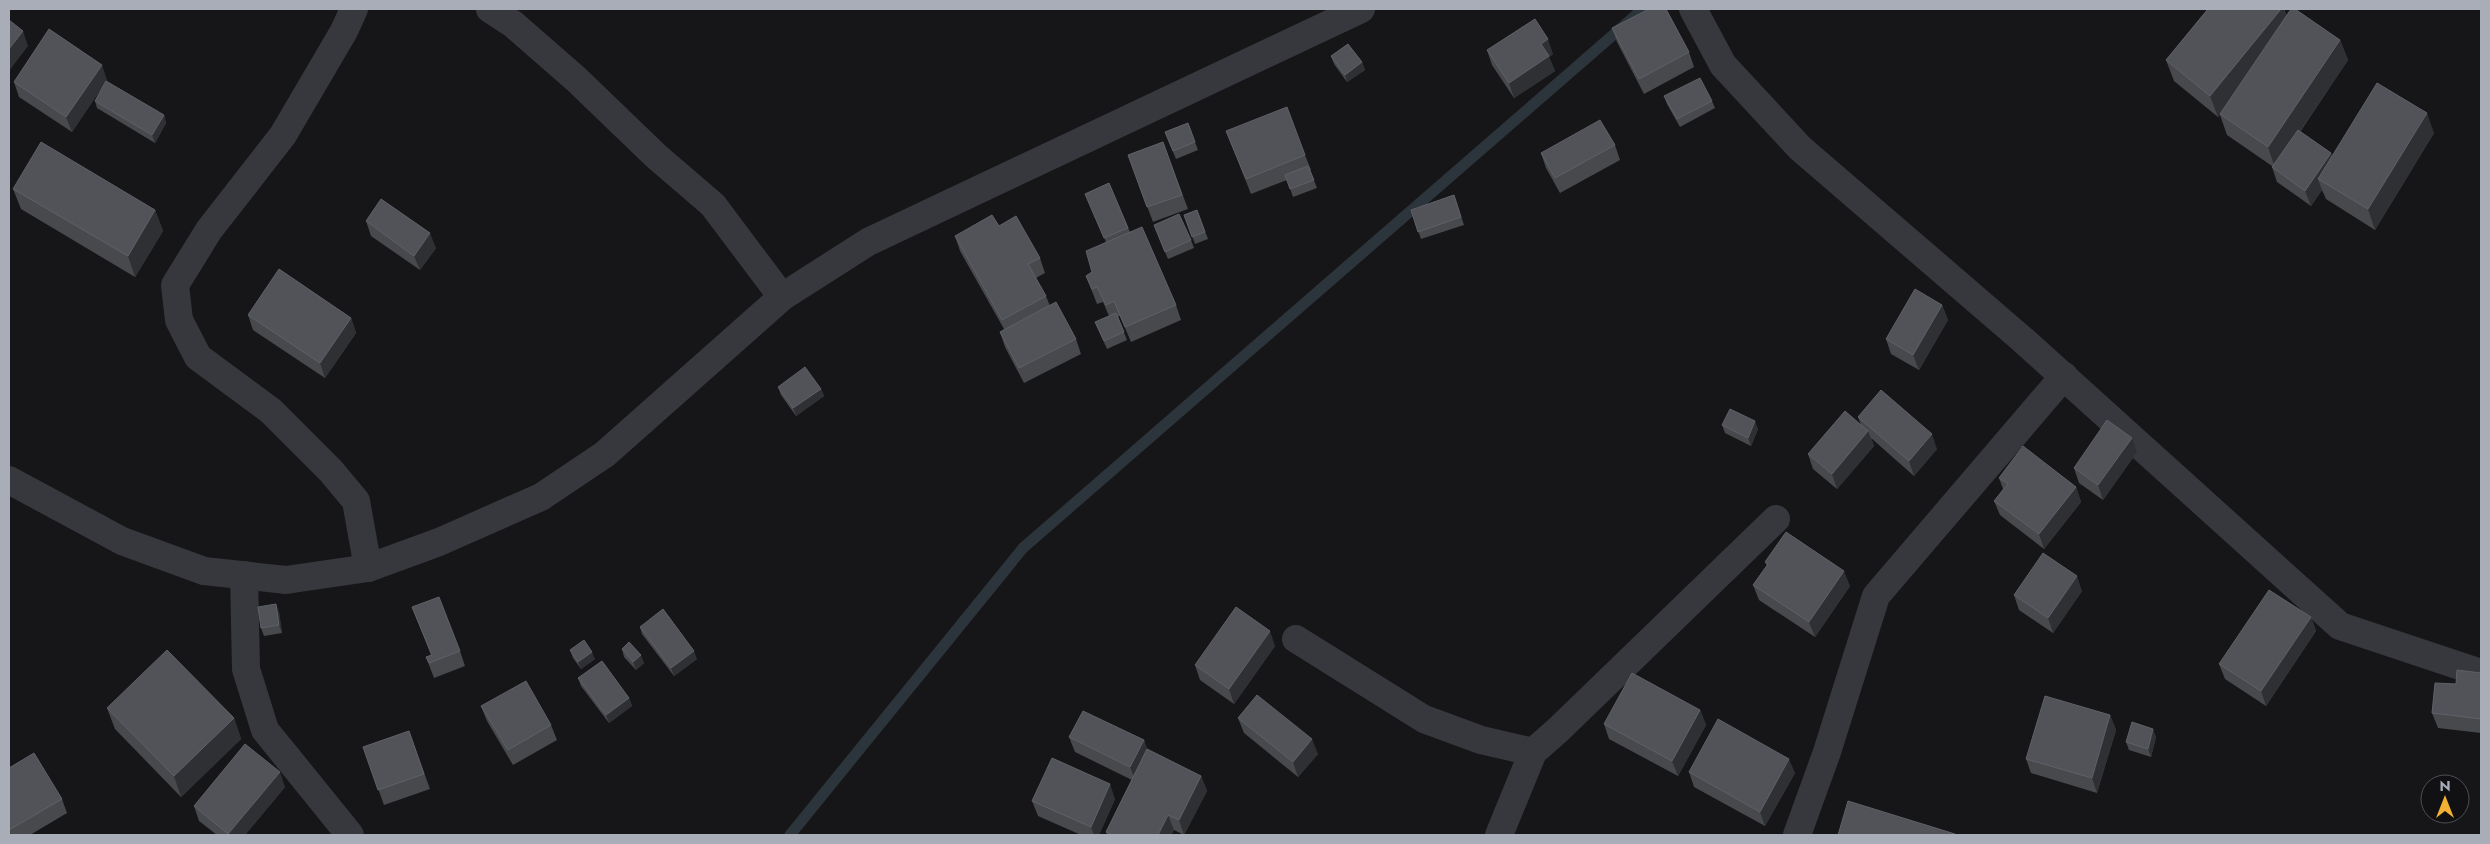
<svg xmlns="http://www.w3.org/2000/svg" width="2490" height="844" font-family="Jost,sans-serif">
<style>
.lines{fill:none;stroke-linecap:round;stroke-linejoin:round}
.stream{stroke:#2c353c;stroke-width:11}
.minor{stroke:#37383d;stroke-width:28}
.wall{fill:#47494d}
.shaded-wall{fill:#2f3033}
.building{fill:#525359;stroke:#5f6168}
</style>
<rect width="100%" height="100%" fill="#161618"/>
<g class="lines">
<!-- stream -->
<polyline class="stream" points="790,835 1023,548 1643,9"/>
<!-- minor -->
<g class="minor">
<polyline points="354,9 344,31 283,135 209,230 175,285 179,320 198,357 271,411 331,471 356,501 368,568"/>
<polyline points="490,9 513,24 576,79 656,156 713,205 782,297"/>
<polyline points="1693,9 1723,65 1800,148 2023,340 2340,626 2481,673"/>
<polyline points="9,480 122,541 204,571 286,580 368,568 439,542 541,497 605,454 782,297 868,242 1361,9"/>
<polyline points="244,575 246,669 265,730 350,835"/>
<polyline points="1296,639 1424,719 1481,740 1533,752 1558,730 1776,519"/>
<polyline points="1499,835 1533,752"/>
<polyline points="1797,835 1827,752 1876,596 2064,376"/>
</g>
</g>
<!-- wall -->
<g class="wall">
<polygon points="2208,9 2284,9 2287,16 2340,40 2348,60 2300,132 2331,153 2332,156 2434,133 2375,230 2326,199 2322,190 2311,206 2277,182 2272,167 2272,166 2227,135 2220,115 2218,117 2174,81 2166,60"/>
<polygon points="1612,28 1689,52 1694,67 1644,94 1617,42"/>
<polygon points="1487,50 1553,54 1549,57 1555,71 1514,98 1492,65"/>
<polygon points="1331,56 1362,62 1365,70 1347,82 1334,64"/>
<polygon points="107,80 72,132 19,97 14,82"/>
<polygon points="1664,96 1712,101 1715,108 1680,127 1667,104"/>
<polygon points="95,101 164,115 166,123 155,143 97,108"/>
<polygon points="1188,123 1198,150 1176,159 1165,132"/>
<polygon points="1226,131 1305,155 1311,170 1310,170 1317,188 1293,197 1287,180 1251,194"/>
<polygon points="1163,142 1188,209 1153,222 1128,155"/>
<polygon points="1615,145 1620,160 1560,193 1546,168 1541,153"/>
<polygon points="1109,183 1130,232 1176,305 1181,320 1131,342 1120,316 1118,317 1127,340 1107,349 1095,322 1109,316 1103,302 1097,304 1086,276 1092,272 1106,242 1085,194"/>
<polygon points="13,189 155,210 163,231 135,277 21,209"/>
<polygon points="1454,195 1464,225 1421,239 1411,210"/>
<polygon points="1197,210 1208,239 1195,244 1184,215"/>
<polygon points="366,221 436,248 420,270 371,236"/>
<polygon points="1154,225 1191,240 1194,248 1168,259"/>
<polygon points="999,226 1040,258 1045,273 1036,278 1046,296 1050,306 1076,339 1081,354 1024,383 1005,347 1000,332 1004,329 960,251 955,236"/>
<polygon points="1942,305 1948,320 1919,370 1891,354 1886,339"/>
<polygon points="248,315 351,318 356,333 325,378 253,330"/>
<polygon points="778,387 821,389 824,396 796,416 781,395"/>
<polygon points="1858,417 1937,449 1914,476 1871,438 1874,446 1837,489 1813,469 1808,454 1861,425"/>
<polygon points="1722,425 1758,429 1751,446 1725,433"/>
<polygon points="2137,452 2103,500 2079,483 2074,468"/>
<polygon points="1999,478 2076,487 2081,502 2044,549 2000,515 1994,501 2003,489"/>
<polygon points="1765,562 1850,586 1815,637 1759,600 1753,585 1767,566"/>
<polygon points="2082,591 2053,633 2019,610 2014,595"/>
<polygon points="412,607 460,651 465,666 434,678 426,657 431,655"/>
<polygon points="279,612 282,633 264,636 261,628"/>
<polygon points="2311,617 2316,631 2266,706 2225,679 2219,664"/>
<polygon points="640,627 697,659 674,676 642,634"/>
<polygon points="1275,646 1234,704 1200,680 1195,665"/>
<polygon points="622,649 644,663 636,670 624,657"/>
<polygon points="570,650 595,659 581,669 573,658"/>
<polygon points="2481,673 2481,733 2438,728 2432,713 2456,684"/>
<polygon points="578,678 629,698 632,706 609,723 581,686"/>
<polygon points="481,706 551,725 557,740 513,765 487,721"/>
<polygon points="107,708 234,718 241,739 181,797 115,729"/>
<polygon points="1700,710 1706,725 1678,776 1609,739 1604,724"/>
<polygon points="2110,715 2116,730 2097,793 2031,773 2026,759"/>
<polygon points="1238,718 1318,754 1298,777 1244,733"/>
<polygon points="409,731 430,789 384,805 363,747"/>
<polygon points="1069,737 1144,740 1147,749 1201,776 1207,791 1184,835 1174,830 1171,835 1107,835 1106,832 1132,780 1075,752"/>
<polygon points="2156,737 2151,757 2129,750 2126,742"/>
<polygon points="9,768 62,799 67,813 30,835 9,835"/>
<polygon points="1689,772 1795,773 1765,826 1694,787"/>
<polygon points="285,787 245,835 217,835 199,821 194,806"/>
<polygon points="1115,799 1099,835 1081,835 1038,816 1032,801"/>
</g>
<!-- shaded-wall -->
<g class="shaded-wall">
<polygon points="2281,9 2284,9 2291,27 2218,117 2210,96"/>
<polygon points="23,31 28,46 9,71 9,49"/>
<polygon points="1548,39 1553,54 1549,57 1555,71 1514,98 1509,83 1541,44"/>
<polygon points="2340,40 2348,60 2275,168 2268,147"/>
<polygon points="1362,62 1365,70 1347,82 1345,75"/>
<polygon points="102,65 107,80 72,132 66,117"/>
<polygon points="2427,113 2434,133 2375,230 2368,209"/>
<polygon points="164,115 166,123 155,143 152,135"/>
<polygon points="2331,153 2337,168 2318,179 2322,190 2311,206 2305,191"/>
<polygon points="155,210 163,231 135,277 128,256"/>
<polygon points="430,233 436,248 420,270 414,256"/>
<polygon points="1942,305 1948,320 1919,370 1913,355"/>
<polygon points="351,318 356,333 325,378 320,363"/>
<polygon points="821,389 824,396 796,416 793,408"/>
<polygon points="1755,421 1758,429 1751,446 1748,438"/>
<polygon points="1868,431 1874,446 1837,489 1832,474"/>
<polygon points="1932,434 1937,449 1914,476 1909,461"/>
<polygon points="2132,438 2137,452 2103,500 2098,485"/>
<polygon points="2076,487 2081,502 2044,549 2039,534"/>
<polygon points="1844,571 1850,586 1815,637 1809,622"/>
<polygon points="2077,576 2082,591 2053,633 2048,618"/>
<polygon points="276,604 279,612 282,633 279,625"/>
<polygon points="2311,617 2316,631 2266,706 2261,691"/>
<polygon points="1270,631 1275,646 1234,704 1229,689"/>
<polygon points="694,651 697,659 674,676 671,668"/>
<polygon points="592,652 595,659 581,669 578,662"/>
<polygon points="641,655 644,663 636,670 633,662"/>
<polygon points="629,698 632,706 609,723 606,715"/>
<polygon points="1700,710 1706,725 1678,776 1672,761"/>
<polygon points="2110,715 2116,730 2097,793 2092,778"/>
<polygon points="234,718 241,739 181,797 174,776"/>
<polygon points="2153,729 2156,737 2151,757 2148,749"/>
<polygon points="1312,739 1318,754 1298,777 1293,762"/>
<polygon points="1144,740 1149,755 1136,782 1130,767"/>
<polygon points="1789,759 1795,773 1765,826 1760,812"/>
<polygon points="280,772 285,787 245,835 229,835 228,834"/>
<polygon points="1201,776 1207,791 1184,835 1179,820"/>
<polygon points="1110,784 1115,799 1099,835 1094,835 1091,827"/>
<polygon points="1168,815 1174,830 1171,835 1158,835"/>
</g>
<!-- building -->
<g class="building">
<polygon points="1649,9 1666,9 1689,52 1639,79 1612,28"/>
<polygon points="2208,9 2281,9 2210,96 2166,60"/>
<polygon points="2291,9 2295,9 2340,40 2268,147 2220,114"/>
<polygon points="1535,19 1548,39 1541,44 1549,56 1509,83 1487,50"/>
<polygon points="9,20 23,31 9,49"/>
<polygon points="49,29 102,65 66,117 14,82"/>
<polygon points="1348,44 1362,62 1345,75 1331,56"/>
<polygon points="1700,78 1712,101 1677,119 1664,96"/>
<polygon points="106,81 164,115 152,135 95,101"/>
<polygon points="2377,83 2427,113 2368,209 2318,179"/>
<polygon points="1287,107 1305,155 1246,179 1226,131"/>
<polygon points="1600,120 1615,145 1555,178 1541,153"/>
<polygon points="1188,123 1195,142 1173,151 1165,132"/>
<polygon points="2298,130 2331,153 2305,191 2272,167"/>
<polygon points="41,142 155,210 128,256 13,189"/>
<polygon points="1163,142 1182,195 1147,207 1128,155"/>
<polygon points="1308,166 1314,180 1290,189 1285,175"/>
<polygon points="1109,183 1128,228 1104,238 1085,194"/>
<polygon points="1454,195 1461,217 1418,232 1411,210"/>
<polygon points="381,199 430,233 414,256 366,221"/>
<polygon points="1197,210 1205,232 1192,237 1184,215"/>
<polygon points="1179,214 1191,240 1165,252 1154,225"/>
<polygon points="992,215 999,226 1016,216 1040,258 1028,264 1046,296 1002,320 955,236"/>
<polygon points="1142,227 1176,305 1125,327 1114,301 1106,305 1097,287 1092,289 1086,276 1092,272 1086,251"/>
<polygon points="279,269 351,318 320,363 248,315"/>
<polygon points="1915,289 1942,305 1913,355 1886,339"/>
<polygon points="1056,302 1076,339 1019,368 1000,332"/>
<polygon points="1116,313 1124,332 1104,341 1095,322"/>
<polygon points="805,367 821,389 793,408 778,387"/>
<polygon points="1881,390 1932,434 1909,461 1858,417"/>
<polygon points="1730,409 1755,421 1748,438 1722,425"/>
<polygon points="1845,411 1868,431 1832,474 1808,454"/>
<polygon points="2107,420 2132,438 2098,485 2074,468"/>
<polygon points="2023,446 2076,487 2039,534 1994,501 2008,484 1999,478"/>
<polygon points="1786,532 1844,571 1809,622 1753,585 1768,564 1765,562"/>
<polygon points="2043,553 2077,576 2048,618 2014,595"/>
<polygon points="2269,590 2311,617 2261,691 2219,664"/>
<polygon points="439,597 460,651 429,663 426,657 432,655 412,607"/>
<polygon points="276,604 279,625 261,628 258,607"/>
<polygon points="1236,607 1270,631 1229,689 1195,665"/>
<polygon points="663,609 694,651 671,668 640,627"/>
<polygon points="584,640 592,652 578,662 570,650"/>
<polygon points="629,642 641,655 633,662 622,649"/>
<polygon points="167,650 234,718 174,776 107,708"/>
<polygon points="602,661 629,698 606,715 578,678"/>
<polygon points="2457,670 2481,673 2481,719 2432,713 2435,683 2456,684"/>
<polygon points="1632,673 1700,710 1672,761 1604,724"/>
<polygon points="526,681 551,725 508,750 481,706"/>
<polygon points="1257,695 1312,739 1293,762 1238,718"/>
<polygon points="2045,696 2110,715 2092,778 2026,759"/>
<polygon points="1083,711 1144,740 1130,767 1069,737"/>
<polygon points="1718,719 1789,759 1760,812 1689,772"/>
<polygon points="2132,722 2153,729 2148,749 2126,742"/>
<polygon points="409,731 424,774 378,790 363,747"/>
<polygon points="245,744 280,772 228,834 194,806"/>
<polygon points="1147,749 1201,776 1179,820 1168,815 1158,835 1113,835 1106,832"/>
<polygon points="34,753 62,799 9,830 9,768"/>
<polygon points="1052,758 1110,784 1091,827 1032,801"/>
<polygon points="1848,801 1955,834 1954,835 1838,835"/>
</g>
<!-- border -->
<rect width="2490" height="844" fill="none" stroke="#a8adb8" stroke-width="20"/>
<!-- north arrow -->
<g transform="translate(2445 799)"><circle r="24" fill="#111113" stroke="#4d4f55"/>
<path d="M0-4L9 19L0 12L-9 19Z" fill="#f2b134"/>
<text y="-8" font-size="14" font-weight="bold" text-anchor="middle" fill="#a8adb8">N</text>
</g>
</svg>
